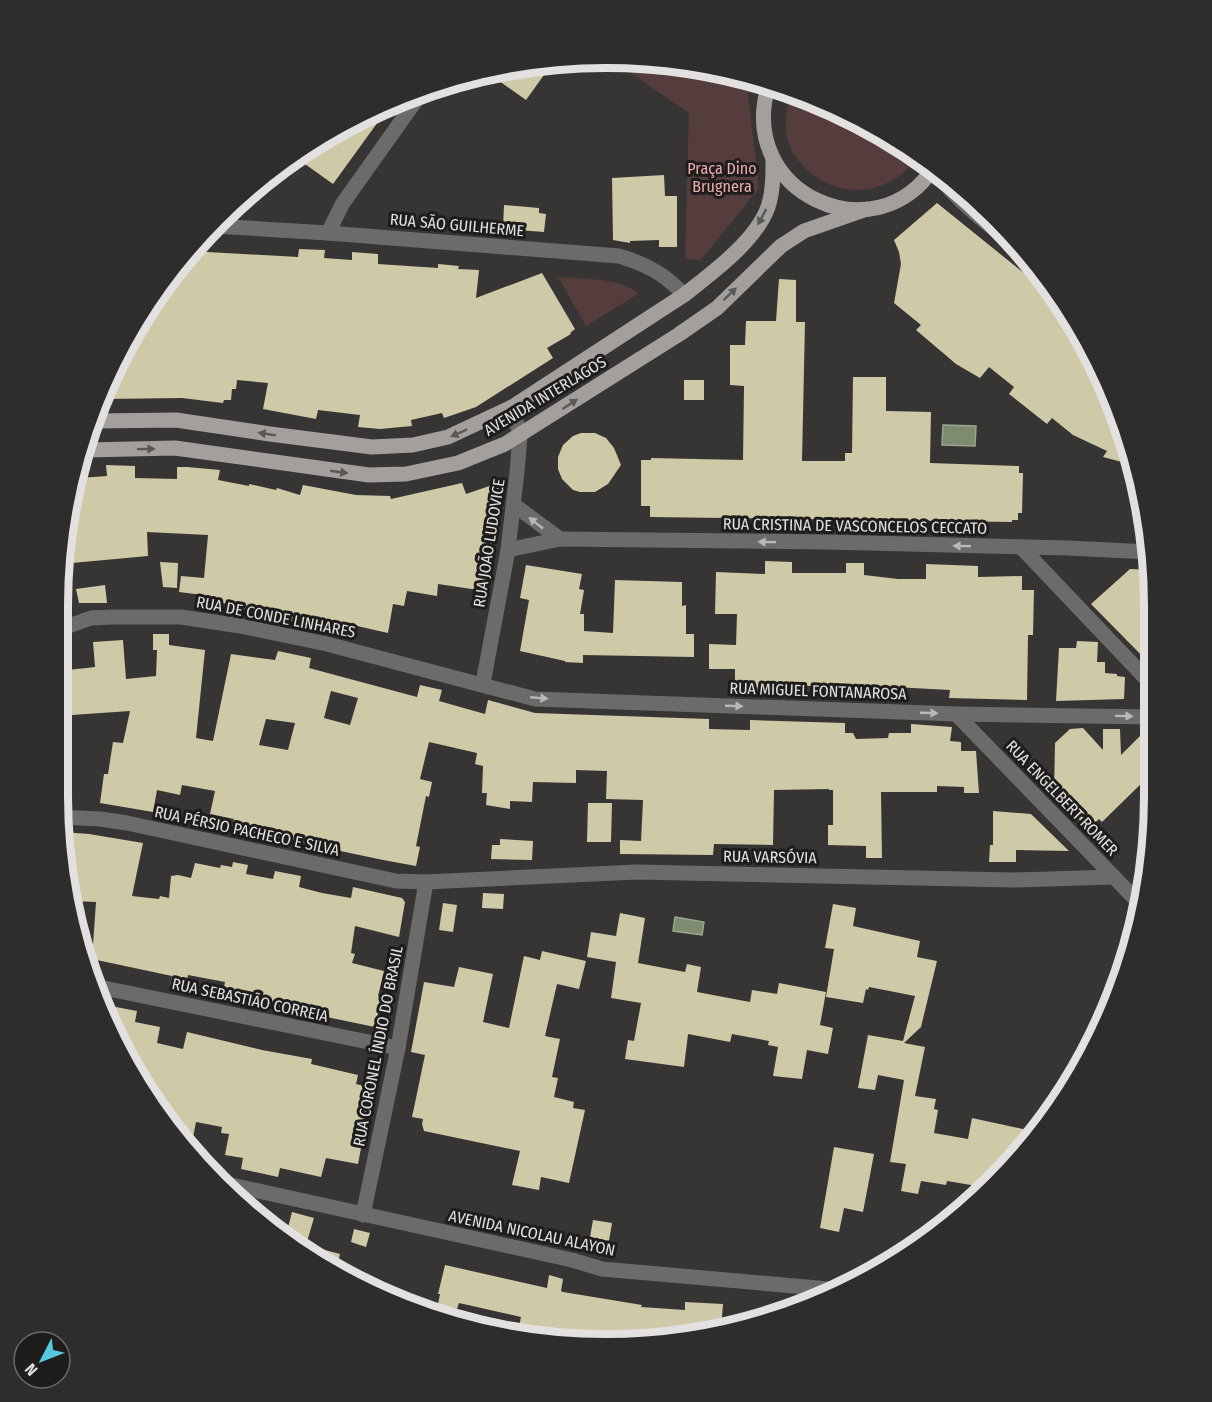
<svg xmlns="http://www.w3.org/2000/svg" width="1212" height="1402" font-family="'Fira Sans Condensed',sans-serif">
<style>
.green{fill:#553d3e}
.water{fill:#7d8c6e;stroke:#9ba690;stroke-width:1.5}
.building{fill:#cec9a7;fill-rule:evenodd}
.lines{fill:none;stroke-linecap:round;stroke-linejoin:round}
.minor{stroke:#6c6b6a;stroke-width:15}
.major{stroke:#a29f9d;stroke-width:15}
.oneway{fill:#595856}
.oneway2{fill:#b9b8b7}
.labels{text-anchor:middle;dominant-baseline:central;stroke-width:6;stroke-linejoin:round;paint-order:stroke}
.park-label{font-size:16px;fill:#ecabad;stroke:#1e1d1c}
.street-label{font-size:16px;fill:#e2e1e0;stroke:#1e1d1c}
.rim{fill:none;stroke:#e2e1e0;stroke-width:8}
</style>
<rect width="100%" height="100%" fill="#373533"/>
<!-- green -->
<g class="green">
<polygon points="642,58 743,75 746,77 759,188 701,260 685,259 689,113 614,61 615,59"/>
<path d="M791 92 849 113 918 157C892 192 849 201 813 175 801 166 790 152 787 137 784 122 787 107 791 92Z"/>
<path d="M558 277C579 279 623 277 638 294L586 326Z"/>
</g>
<!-- water -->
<g class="water">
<polygon points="943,425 976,426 975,446 942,445"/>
<polygon points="675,917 704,922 702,935 673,931"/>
</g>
<!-- building -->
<g class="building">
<polygon points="554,61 526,100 488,73 534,62"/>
<polygon points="391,104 333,184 295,157 331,131"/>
<polygon points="664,175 665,196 677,196 677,247 659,247 659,240 630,241 630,243 613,240 612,178"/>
<polygon points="937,203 1061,303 1081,331 1107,388 1103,394 1114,403 1124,424 1124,428 1116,438 1128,442 1133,465 1103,457 1107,451 1073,435 1052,418 1047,424 1009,394 1014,387 989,367 980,378 956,364 916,330 921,325 894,303 901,264 899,252 894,240"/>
<polygon points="504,205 539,208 539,213 546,214 544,232 503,229"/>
<polygon points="299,249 325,250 324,258 352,260 352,252 378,254 378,264 438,268 438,264 459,266 458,269 479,270 476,298 542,273 575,329 570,333 571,334 547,348 553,358 476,407 444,418 442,413 411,420 412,426 380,429 358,427 360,415 318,410 316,419 263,409 268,383 237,380 236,389 232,389 231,400 224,400 223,403 182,398 103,399 114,363 170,272 190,251 298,257"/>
<polygon points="779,279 796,280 796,322 805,322 802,461 845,461 845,453 852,453 853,377 886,377 886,411 931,412 930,463 1019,466 1019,473 1023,473 1022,513 1018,513 1018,520 1012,520 1012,522 650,517 650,506 641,506 641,460 651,460 651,458 743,460 744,386 730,385 730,345 745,345 746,321 776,321"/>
<rect x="684" y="380" width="20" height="20"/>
<polygon points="581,433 595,433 606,438 614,448 621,465 608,484 595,492 580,492 573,490 562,479 558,469 558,457 563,445 573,436"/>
<polygon points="106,465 135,466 135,478 177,479 177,467 187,467 220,470 218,480 249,486 249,484 276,490 277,488 300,495 303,485 356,495 390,496 391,499 462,483 466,494 501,482 485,591 438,584 437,596 407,591 404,606 393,604 388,633 335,621 332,630 228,607 229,604 202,600 203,595 179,592 181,576 204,578 208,535 147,532 148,556 61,564 62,535 79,478 107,476"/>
<polygon points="765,561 792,562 792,573 846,573 846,563 864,563 864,575 898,579 926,579 926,564 978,566 978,577 1022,576 1022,590 1034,590 1033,635 1028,635 1027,700 949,698 950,690 893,687 869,688 869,697 819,695 819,686 789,686 789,694 735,693 735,669 709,669 709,644 736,645 737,614 715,614 716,572 765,574"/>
<polygon points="160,562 178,563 177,588 163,587"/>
<polygon points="526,565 582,574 579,589 584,590 580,614 584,614 584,631 613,633 615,580 682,582 682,606 686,605 686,634 694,634 694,657 583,655 583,663 565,662 565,661 520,651 529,600 520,598"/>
<polygon points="1130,569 1154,570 1154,668 1091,604"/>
<polygon points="105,585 107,603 79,603 76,589"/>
<path d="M153 634H169V645L205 650 196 738 213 741 231 654 275 660 278 651 311 658 309 668 417 697 420 685 442 690 439 701 485 714 488 700 535 713 709 719V729L750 730V720L845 723V733H853L856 739 888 738 889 733H911V724L952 727 950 741 961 742V751H976L979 793H964V787L937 786V792H881L882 858H866V846L828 845V825H833V790H829V789L774 790 773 845 714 844 713 855 620 854V840L641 841 643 800 606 799 607 771 576 770V783L533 782 532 802 510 801V809L486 805 487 793H482L483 766 475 764 477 753 429 742 420 779 432 782 429 797 426 796 416 846 420 847 416 866 383 860 232 828 234 819 210 814 215 791 182 785 180 795 157 790 153 812 100 803 104 774H108L113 742 123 743 130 711 72 715 58 720 59 671 95 667 93 642 123 640 126 679 156 676 157 650H153ZM331 691 358 698 350 725 324 718ZM266 719 295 723 288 750 259 745Z"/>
<polygon points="1077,641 1098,642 1097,662 1105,662 1105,673 1117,674 1117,676 1125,677 1124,699 1056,701 1059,648 1076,648"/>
<polygon points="1083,728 1103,750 1103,729 1120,729 1121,755 1142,734 1155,735 1155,785 1148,777 1102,822 1099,819 1088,829 1054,793 1055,743 1070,729"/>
<polygon points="588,803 612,803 611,842 587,842"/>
<polygon points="993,811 1031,814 1069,851 1016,850 1016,862 989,862 990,845 993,845"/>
<polygon points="62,832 89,834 143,843 132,896 159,899 160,896 169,898 171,876 178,875 191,878 195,863 220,868 221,865 232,867 233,862 248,865 246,874 273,879 275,871 301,876 299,887 322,893 351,898 353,887 402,898 405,902 399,937 355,926 351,953 355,954 352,963 384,971 378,996 389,999 386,1014 378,1013 375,1027 249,1001 251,993 229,989 230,988 224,987 225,982 188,975 185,988 170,985 172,976 92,959 96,902 71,901"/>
<polygon points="500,839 533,841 532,860 491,859 492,845 500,845"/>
<polygon points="483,893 504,894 503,909 482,908"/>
<polygon points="443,903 457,905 453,932 439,930"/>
<polygon points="833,904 856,908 853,926 920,941 917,957 937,961 921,1027 904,1043 925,1047 915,1096 936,1099 934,1109 938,1110 934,1133 968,1139 972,1118 1037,1132 994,1184 975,1199 977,1186 947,1181 946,1185 921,1181 918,1194 901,1191 906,1164 890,1162 904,1080 878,1075 875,1090 858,1088 868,1035 903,1041 915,996 869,987 868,990 866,989 863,1003 826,997 834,949 825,948"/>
<polygon points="620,913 645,918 638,963 685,972 687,964 701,967 697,992 750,1002 752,990 777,994 779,983 826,992 820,1025 833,1028 828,1054 807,1050 802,1079 773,1076 778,1047 768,1045 769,1041 732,1034 730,1042 688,1034 684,1067 625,1059 628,1040 634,1041 641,1003 611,998 616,962 587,957 591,932 616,936"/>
<polygon points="542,951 586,961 579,989 557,984 545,1036 560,1039 552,1077 558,1078 554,1097 574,1102 573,1108 585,1110 569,1183 541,1177 539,1190 512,1185 520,1151 424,1131 422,1124 423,1119 412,1117 425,1055 411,1052 424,982 454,987 459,967 493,974 483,1022 509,1028 524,956 540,960"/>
<polygon points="100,1004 137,1011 135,1022 160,1027 157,1043 183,1049 187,1032 262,1050 312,1059 311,1064 358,1075 356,1084 364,1086 362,1094 371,1095 358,1164 326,1158 321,1177 280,1168 278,1177 241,1169 243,1158 225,1155 229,1134 221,1133 222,1127 196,1122 190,1153 114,1039"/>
<polygon points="834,1147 874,1154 863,1212 844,1208 839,1232 820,1228"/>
<polygon points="292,1212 314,1218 306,1245 340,1254 336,1271 301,1252 285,1239"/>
<polygon points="593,1220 612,1223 609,1241 590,1237"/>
<polygon points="354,1229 370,1233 366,1247 351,1242"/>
<polygon points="445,1265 547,1288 549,1275 563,1279 561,1291 563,1292 642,1305 641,1307 685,1310 685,1302 723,1304 721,1330 677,1340 534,1340 517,1336 521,1317 459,1303 457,1309 438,1304 440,1294 438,1294"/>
</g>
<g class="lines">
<!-- minor -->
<g class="minor">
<path d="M933 169C958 203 990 226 1023 251"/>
<path d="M214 226 328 233 619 256C646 264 665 274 684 295"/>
<polyline points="328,233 343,203 424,89"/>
<polyline points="514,505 560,539"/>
<polyline points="1021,547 1154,687"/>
<polyline points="508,550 560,539 827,542 1068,548 1150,552"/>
<polyline points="60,629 91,618 113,617 181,617 240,626 327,644 535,699 956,714 1155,717"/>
<polyline points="483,683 508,550 517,472 520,435 512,407"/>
<polyline points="956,714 1143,907"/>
<polyline points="60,817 100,819 127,823 396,881 426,882 637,872 1012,880 1114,877"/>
<polyline points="94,986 398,1048"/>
<polyline points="222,1183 572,1260 602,1269 840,1290"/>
<polyline points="363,1215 398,1048 426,882"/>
</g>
<!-- major -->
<g class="major">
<path d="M769 84C734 193 876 257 934 167"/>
<path d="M96 421 176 420 270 434 372 447 413 445 448 437 512 407 684 295C712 273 756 241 768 207 773 192 773 175 773 160"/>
<polyline points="87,450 175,448 369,475 406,474 458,463 505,444 678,335 717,308 781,246 804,231 867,209"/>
</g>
</g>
<!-- one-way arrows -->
<defs><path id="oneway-solid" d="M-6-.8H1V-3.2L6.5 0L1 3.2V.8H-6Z" transform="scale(1.5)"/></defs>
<g class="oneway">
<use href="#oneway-solid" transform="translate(762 217) rotate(118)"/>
<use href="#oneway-solid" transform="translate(730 294) rotate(-44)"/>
<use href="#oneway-solid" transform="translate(570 404) rotate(-33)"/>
<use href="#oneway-solid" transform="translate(459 433) rotate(156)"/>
<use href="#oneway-solid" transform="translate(267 434) rotate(-171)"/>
<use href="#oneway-solid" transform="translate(146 449) rotate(-1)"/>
<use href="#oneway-solid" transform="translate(339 472) rotate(8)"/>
</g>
<g class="oneway2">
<use href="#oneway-solid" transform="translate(536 523) rotate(-142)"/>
<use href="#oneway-solid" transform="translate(767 542) rotate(-179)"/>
<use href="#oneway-solid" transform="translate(962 546) rotate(-179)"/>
<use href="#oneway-solid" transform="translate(539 698) rotate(5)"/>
<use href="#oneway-solid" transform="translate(734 706) rotate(2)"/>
<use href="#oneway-solid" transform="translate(929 713) rotate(2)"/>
<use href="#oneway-solid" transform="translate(1124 716) rotate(1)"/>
</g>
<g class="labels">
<!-- park labels -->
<g class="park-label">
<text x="722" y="168">Praça Dino<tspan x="722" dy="18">Brugnera</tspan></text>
</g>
<!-- street labels -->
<g class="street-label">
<text transform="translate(457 225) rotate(5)">RUA SÃO GUILHERME</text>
<text transform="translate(545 396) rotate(-31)">AVENIDA INTERLAGOS</text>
<text transform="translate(855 526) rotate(1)">RUA CRISTINA DE VASCONCELOS CECCATO</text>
<text transform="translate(489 543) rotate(-81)">RUA JOÃO LUDOVICE</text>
<text transform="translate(276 617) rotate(11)">RUA DE CONDE LINHARES</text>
<text transform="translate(818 691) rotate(2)">RUA MIGUEL FONTANAROSA</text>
<text transform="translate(1062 798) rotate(46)">RUA ENGELBERT ROMER</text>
<text transform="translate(247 831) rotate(12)">RUA PÉRSIO PACHECO E SILVA</text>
<text transform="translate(770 857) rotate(1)">RUA VARSÓVIA</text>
<text transform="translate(250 1000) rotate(12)">RUA SEBASTIÃO CORREIA</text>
<text transform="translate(378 1046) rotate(-79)">RUA CORONEL ÍNDIO DO BRASIL</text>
<text transform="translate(532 1233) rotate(12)">AVENIDA NICOLAU ALAYON</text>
</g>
</g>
<!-- crop -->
<path d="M0 0H1212V1402H0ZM606 68H606A538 538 0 0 1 1144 606V796A538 538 0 0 1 606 1334H606A538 538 0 0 1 68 796V606A538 538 0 0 1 606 68Z" fill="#2e2d2c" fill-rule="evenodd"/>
<path class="rim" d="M606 68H606A538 538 0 0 1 1144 606V796A538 538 0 0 1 606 1334H606A538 538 0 0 1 68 796V606A538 538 0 0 1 606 68Z"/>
<!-- north arrow -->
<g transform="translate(42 1360) rotate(228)"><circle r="28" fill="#1e1d1c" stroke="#6c6b6a" stroke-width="1.5"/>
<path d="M0-4.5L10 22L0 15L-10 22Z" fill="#56c9e0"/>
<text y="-9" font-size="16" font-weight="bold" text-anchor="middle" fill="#e2e1e0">N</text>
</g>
</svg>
